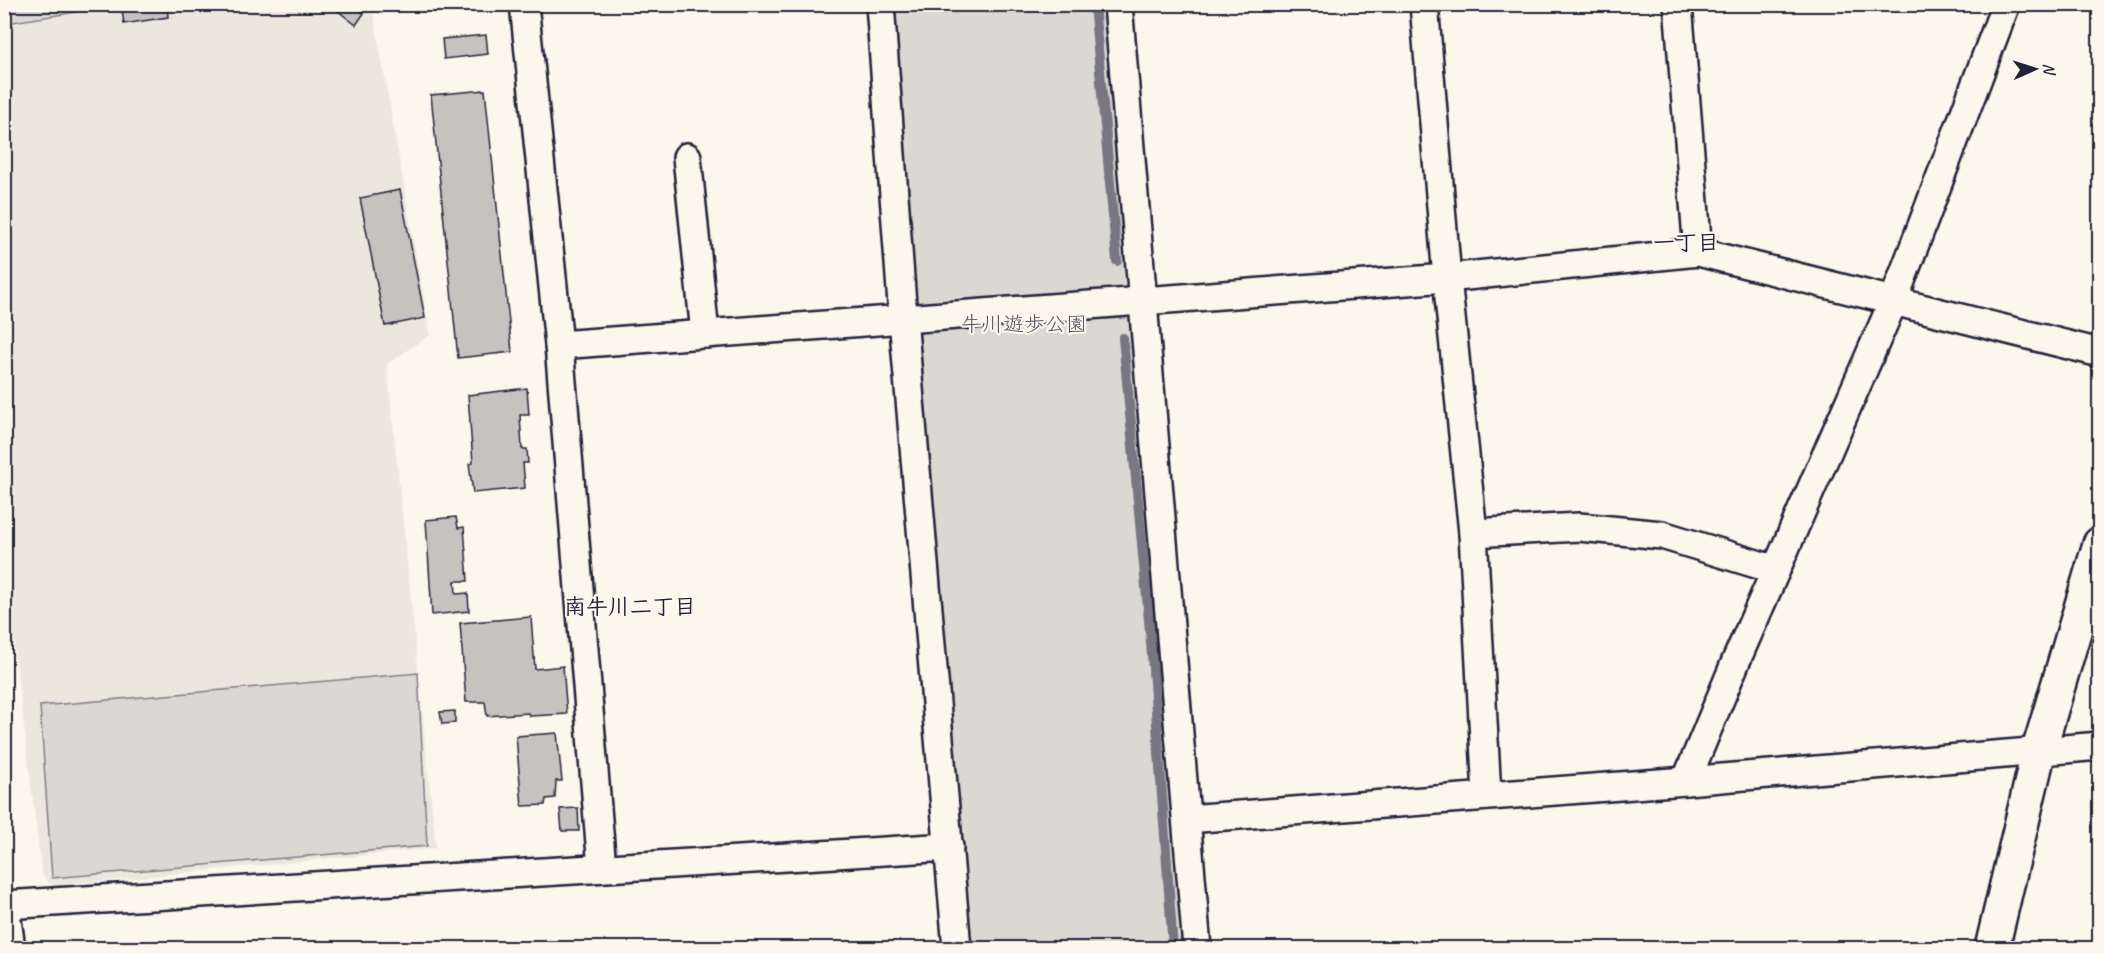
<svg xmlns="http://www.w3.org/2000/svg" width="2104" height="953" font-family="Caveat,'Klee One',sans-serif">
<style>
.built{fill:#ebe7df}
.green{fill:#dbd8d3;stroke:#7e7d87;stroke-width:1.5}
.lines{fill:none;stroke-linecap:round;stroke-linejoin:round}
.stream{stroke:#787681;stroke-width:10}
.building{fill:#c6c2c0;stroke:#22223b;stroke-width:1.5}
.street-casing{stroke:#22223b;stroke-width:32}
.secondary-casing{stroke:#22223b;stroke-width:38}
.street{stroke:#fbf7ec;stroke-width:27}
.secondary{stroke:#fbf7ec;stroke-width:33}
.labels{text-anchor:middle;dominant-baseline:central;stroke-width:4.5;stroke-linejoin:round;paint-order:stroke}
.park-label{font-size:21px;fill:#505061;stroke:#fbf7ec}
.neighbourhood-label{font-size:22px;font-weight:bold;fill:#22223b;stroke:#fbf7ec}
</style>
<rect width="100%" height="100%" fill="#fbf7ec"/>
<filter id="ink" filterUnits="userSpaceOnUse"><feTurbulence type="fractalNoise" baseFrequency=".0167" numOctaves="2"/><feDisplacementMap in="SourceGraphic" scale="12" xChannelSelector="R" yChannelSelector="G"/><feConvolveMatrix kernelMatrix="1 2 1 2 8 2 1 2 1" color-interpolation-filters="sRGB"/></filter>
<g filter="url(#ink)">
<!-- built -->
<polygon class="built" points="4,5 372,5 430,335 387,364 436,848 51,886 42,874 4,565"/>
<!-- green -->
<g class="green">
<polygon points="5,4 121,4 121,5 7,23"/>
<polygon points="880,5 1118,5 1195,948 957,948"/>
<polygon points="418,673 427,846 52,878 40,706"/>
</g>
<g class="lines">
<!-- stream -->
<g class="stream">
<polyline points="1094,4 1117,261"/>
<polyline points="1123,338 1151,642 1173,948"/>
</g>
</g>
<!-- building -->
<g class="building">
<polygon points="155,4 167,4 168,17 124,24 122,10"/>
<polygon points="335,4 354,4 364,13 356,25 333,7"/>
<polygon points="486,35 488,54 444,59 442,39"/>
<polygon points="485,90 512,352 458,358 431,95"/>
<polygon points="400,190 425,318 385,326 360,198"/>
<polygon points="527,388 529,415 520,415 522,449 527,449 528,463 523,463 525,488 473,493 469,464 473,463 468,395"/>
<polygon points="456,517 458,528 464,527 468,581 455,581 456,594 468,593 469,611 432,615 426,520"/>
<polygon points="531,617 535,669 563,666 567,714 530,716 528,713 487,716 485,702 466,702 460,623"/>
<polygon points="455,711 455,723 442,724 440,712"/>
<polygon points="557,733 562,781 556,781 555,798 546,799 545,805 522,806 516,736"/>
<polygon points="578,808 579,831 562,831 560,809"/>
</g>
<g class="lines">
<!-- street casing -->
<g class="street-casing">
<g id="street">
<polyline points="524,4 559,345 602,868"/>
<polyline points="880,4 903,318 957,948"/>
<polyline points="1118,4 1197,948"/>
<polyline points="1424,4 1447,278 1473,533 1487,796"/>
<polyline points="1678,4 1698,252"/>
<polyline points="687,157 705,334"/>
<polyline points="559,345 1447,278 1698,252 2100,353"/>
<polyline points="1473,533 1579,527 1662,535 1776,570"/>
<polyline points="1686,781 1736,661 1893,302 2006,4"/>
<polyline points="1187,819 1686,781 2100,746"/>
<polyline points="4,905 949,847"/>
</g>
</g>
<!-- secondary casing -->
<g class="secondary-casing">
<g id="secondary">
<polyline points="4,920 8,948"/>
<polyline points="1992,948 2039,750 2100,544"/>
</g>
</g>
<!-- street -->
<use href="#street" class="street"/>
<!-- secondary -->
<use href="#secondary" class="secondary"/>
</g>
</g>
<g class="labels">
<!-- park labels -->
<g class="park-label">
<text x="1024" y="324">牛川遊歩公園</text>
</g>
<!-- neighbourhood labels -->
<g class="neighbourhood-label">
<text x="1686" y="243">一丁目</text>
<text x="630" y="607">南牛川二丁目</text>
</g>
</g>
<!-- margin -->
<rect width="2104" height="953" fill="none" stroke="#fbf7ec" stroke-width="24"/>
<rect x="12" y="12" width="2080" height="929" fill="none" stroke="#22223b" stroke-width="2" filter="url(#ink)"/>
<!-- north arrow -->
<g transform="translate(2035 69) rotate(87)" stroke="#fbf7ec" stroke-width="4.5" paint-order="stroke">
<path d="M0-4.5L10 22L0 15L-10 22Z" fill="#22223b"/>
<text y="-9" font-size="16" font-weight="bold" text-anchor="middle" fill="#22223b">N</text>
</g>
</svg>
